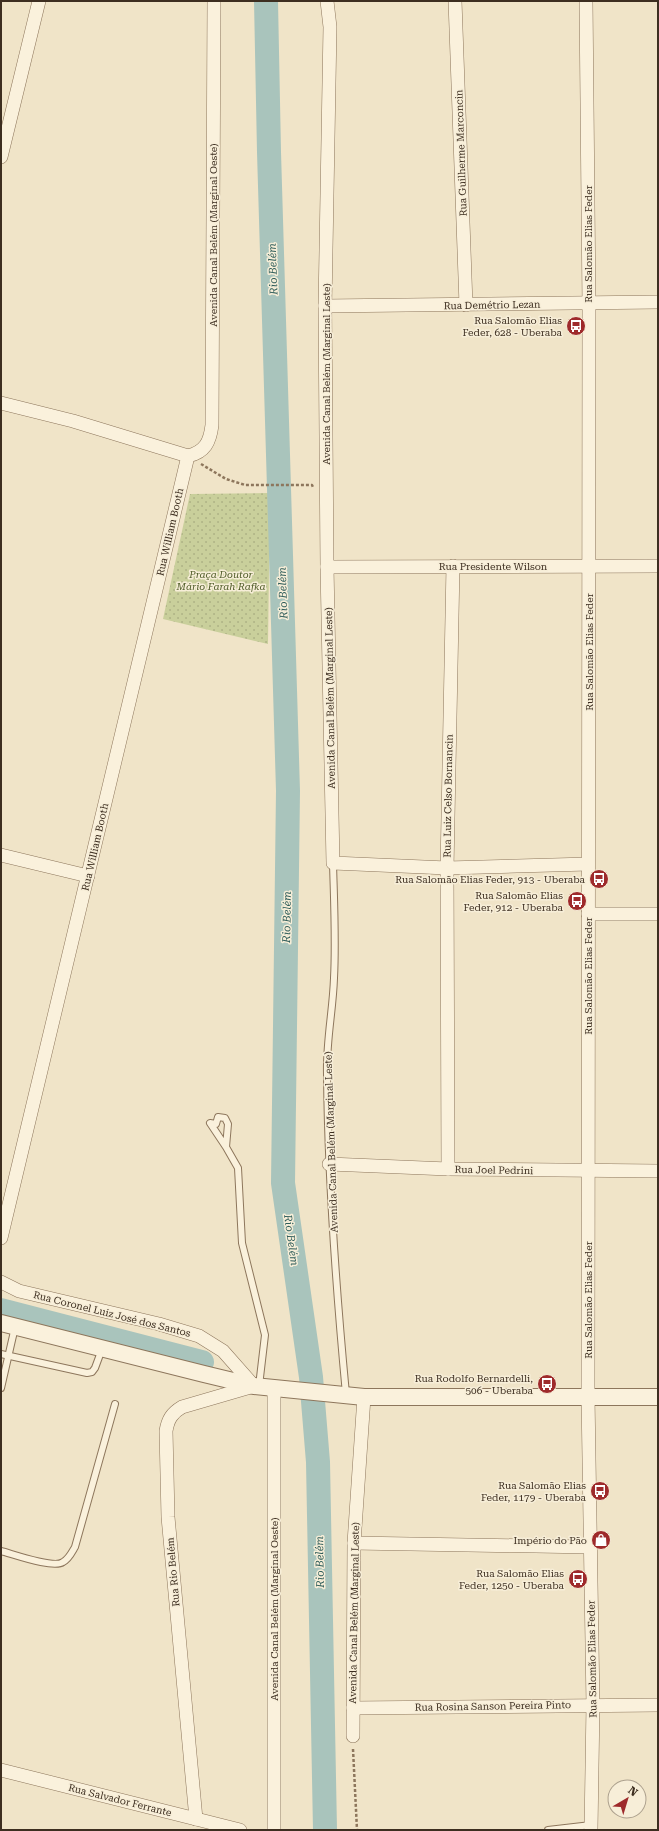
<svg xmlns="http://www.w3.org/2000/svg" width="659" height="1831" font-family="'Roboto Serif',serif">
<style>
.park{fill:url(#park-dots)}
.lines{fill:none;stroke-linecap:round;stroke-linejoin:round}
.river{stroke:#a9c4bc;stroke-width:24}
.service-casing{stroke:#8d765c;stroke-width:8}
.minor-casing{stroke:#8d765c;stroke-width:14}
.tertiary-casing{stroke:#8d765c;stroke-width:18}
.path{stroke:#8d765c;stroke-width:2.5;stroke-dasharray:3 2;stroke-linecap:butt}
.service{stroke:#faf1dc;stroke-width:6}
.minor{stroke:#faf1dc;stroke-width:13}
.tertiary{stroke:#faf1dc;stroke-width:16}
.labels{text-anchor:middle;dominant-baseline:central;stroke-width:3;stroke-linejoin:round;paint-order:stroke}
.street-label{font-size:10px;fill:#3d2e20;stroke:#f7eed8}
.poi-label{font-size:10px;fill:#3d2e20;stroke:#f7eed8;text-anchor:end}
.park-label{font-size:10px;font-style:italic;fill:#4d5a26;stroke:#f7eed8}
.water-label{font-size:11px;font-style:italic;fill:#2f5d5a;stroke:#f7eed8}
</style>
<defs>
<pattern id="park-dots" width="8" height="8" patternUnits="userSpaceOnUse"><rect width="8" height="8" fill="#c9cf9b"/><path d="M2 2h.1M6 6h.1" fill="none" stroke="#aeb285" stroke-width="1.8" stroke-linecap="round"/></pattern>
</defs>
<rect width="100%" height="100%" fill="#f0e4c8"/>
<!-- park -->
<polygon class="park" points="270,493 268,644 163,619 190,494"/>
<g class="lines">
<!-- river -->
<g class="river">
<polyline points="266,1 269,152 288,791 283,1183 311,1377 318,1462 325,1830"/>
<polyline points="1,1310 202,1362"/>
</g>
<!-- service casing -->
<g class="service-casing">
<g id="service">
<path d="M333 863C334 901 336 940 334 978 333 1010 326 1042 327 1074 328 1181 336 1288 346 1394"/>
<polyline points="226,1147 210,1123 216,1124 218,1117 225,1118 228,1124 226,1147 238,1168 242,1243 265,1335 259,1386"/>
<polyline points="1,1354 87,1373 92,1372 95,1368 102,1349"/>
<polyline points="1,1388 15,1327"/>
<path d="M1 1551C13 1554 54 1569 63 1562 69 1559 72 1552 75 1547L115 1404"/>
<polyline points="548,1830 591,1825"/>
</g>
</g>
<!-- minor casing -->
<g class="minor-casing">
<g id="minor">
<polyline points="327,1 330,27 325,306 327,567 333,863 447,868 588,864"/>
<polyline points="455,1 466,305"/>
<polyline points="586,1 589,304 588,1397 593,1705 591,1830"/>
<polyline points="1,157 39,1"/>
<polyline points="325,306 658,302"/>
<polyline points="1,403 73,421 188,456"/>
<path d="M188 456C205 452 210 442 212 425L214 1"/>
<polyline points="327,567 658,566"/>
<polyline points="1,855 88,876"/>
<polyline points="588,914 658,914"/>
<polyline points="329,1164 448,1169 658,1171"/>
<polyline points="448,1169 447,868 453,566"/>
<polyline points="1,1238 188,456"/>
<path d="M1 1282 19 1291 159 1324 199 1336 223 1351 254 1386 182 1407C172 1413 168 1419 166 1431L168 1517 196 1819"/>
<polyline points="354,1543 590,1547"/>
<polyline points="353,1708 658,1705"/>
<polyline points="353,1736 354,1543 364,1397"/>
<polyline points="1,1770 240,1830"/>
<polyline points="274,1830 274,1388"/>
</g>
</g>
<!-- tertiary casing -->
<g class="tertiary-casing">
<polyline id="tertiary" points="1,1323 204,1374 254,1386 364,1397 658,1397"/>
</g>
<!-- path -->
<g class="path">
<polyline points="201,464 226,479 245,485 312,485 313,487"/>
<polyline points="353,1749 357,1830"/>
</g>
<!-- service -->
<use href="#service" class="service"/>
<!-- minor -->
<use href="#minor" class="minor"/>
<!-- tertiary -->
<use href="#tertiary" class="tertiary"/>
</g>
<!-- icons -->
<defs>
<g id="bus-disc" transform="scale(1)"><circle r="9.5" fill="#9e2a2b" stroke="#f7eed8"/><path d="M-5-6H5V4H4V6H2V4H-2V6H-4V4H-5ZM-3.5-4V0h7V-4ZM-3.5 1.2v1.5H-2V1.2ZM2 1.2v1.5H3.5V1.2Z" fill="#fff"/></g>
<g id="shop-disc" transform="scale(1)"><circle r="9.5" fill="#9e2a2b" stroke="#f7eed8"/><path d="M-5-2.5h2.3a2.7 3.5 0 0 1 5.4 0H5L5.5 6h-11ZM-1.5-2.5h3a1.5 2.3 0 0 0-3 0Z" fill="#fff"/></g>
</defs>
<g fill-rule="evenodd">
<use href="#bus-disc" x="576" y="326"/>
<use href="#bus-disc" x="599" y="879"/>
<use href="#bus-disc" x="577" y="901"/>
<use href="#bus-disc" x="547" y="1384"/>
<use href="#bus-disc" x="600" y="1491"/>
<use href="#shop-disc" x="601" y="1540"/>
<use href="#bus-disc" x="578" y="1579"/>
</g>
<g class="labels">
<!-- street labels -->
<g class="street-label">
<text transform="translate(461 153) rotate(-92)">Rua Guilherme Marconcin</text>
<text transform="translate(213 235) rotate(-90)">Avenida Canal Belém (Marginal Oeste)</text>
<text transform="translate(588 244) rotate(-90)">Rua Salomão Elias Feder</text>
<text transform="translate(492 305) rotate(-1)">Rua Demétrio Lezan</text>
<text transform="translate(326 374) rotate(-90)">Avenida Canal Belém (Marginal Leste)</text>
<text transform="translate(170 532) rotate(-77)">Rua William Booth</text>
<text x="493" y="566">Rua Presidente Wilson</text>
<text transform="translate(589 652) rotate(-90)">Rua Salomão Elias Feder</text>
<text transform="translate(330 698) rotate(-91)">Avenida Canal Belém (Marginal Leste)</text>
<text transform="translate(448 796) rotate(-89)">Rua Luiz Celso Bornancin</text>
<text transform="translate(95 847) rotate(-77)">Rua William Booth</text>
<text transform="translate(588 976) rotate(-90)">Rua Salomão Elias Feder</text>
<text transform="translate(331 1142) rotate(-92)">Avenida Canal Belém (Marginal Leste)</text>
<text transform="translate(494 1170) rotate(1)">Rua Joel Pedrini</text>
<text transform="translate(588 1300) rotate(-90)">Rua Salomão Elias Feder</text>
<text transform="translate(112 1314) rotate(14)">Rua Coronel Luiz José dos Santos</text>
<text transform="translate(173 1572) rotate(-95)">Rua Rio Belém</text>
<text transform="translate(274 1609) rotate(-90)">Avenida Canal Belém (Marginal Oeste)</text>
<text transform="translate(354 1613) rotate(-89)">Avenida Canal Belém (Marginal Leste)</text>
<text transform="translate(592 1659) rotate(-91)">Rua Salomão Elias Feder</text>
<text transform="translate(493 1706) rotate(-1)">Rua Rosina Sanson Pereira Pinto</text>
<text transform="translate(120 1800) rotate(14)">Rua Salvador Ferrante</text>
</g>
<!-- poi labels -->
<g class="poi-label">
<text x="562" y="320">Rua Salomão Elias<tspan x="562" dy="12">Feder, 628 - Uberaba</tspan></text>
<text x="585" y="879">Rua Salomão Elias Feder, 913 - Uberaba</text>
<text x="563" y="895">Rua Salomão Elias<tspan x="563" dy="12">Feder, 912 - Uberaba</tspan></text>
<text x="533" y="1378">Rua Rodolfo Bernardelli,<tspan x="533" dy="12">506 - Uberaba</tspan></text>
<text x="586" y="1485">Rua Salomão Elias<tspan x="586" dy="12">Feder, 1179 - Uberaba</tspan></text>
<text x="587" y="1540">Império do Pão</text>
<text x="564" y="1573">Rua Salomão Elias<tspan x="564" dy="12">Feder, 1250 - Uberaba</tspan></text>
</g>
<!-- park labels -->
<g class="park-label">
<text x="221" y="574">Praça Doutor<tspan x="221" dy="12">Mário Farah Rafka</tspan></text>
</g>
<!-- water labels -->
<g class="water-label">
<text transform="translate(273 269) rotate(-92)">Rio Belém</text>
<text transform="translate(283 593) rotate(-92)">Rio Belém</text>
<text transform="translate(287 917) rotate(-89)">Rio Belém</text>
<text transform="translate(291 1240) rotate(82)">Rio Belém</text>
<text transform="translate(320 1562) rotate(-91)">Rio Belém</text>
</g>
</g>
<!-- border -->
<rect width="659" height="1831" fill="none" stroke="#3d2e20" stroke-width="4"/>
<!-- north arrow -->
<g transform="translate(627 1799) rotate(38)"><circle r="19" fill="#f7eed8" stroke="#ada18e"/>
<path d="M0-3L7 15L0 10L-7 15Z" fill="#9e2a2b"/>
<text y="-6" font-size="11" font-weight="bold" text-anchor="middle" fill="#3d2e20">N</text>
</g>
</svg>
